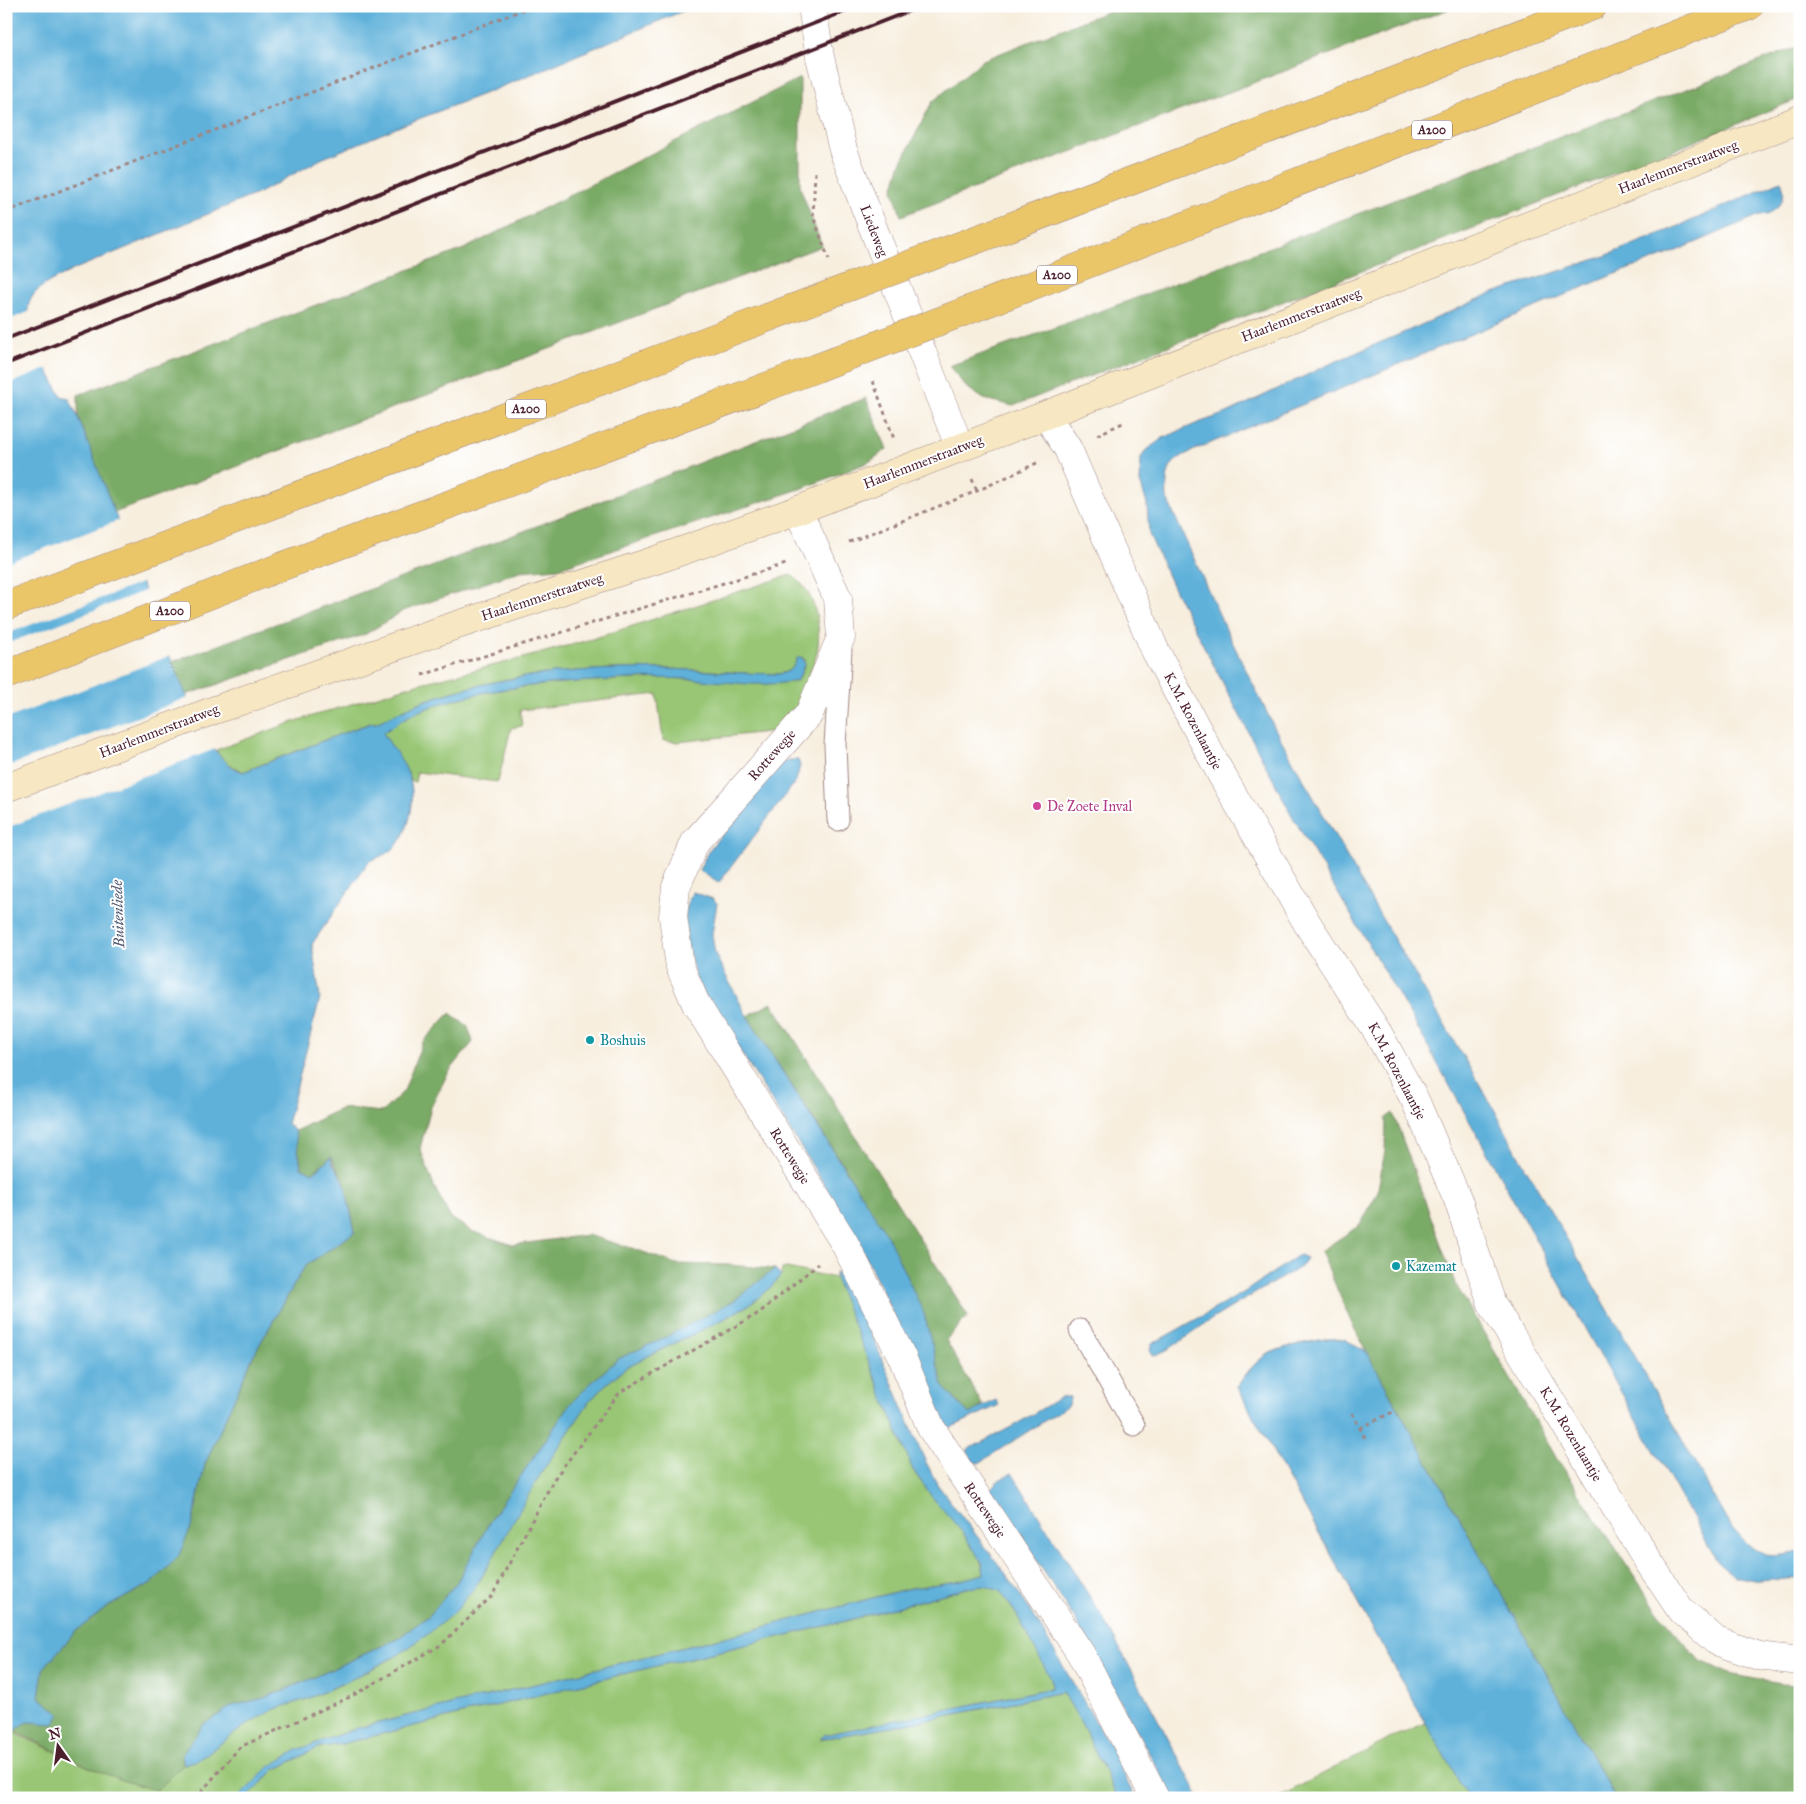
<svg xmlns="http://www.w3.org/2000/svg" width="1806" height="1804" font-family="'IM FELL Great Primer',serif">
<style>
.green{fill:#98c674;stroke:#717250}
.forest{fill:#7aab66;stroke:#626548}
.water{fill:#5eb1da;stroke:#546882}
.pier{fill:#f7eede}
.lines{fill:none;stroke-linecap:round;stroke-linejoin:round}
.service-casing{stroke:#a08684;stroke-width:23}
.minor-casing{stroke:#a08684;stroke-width:29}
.tertiary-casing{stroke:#a08684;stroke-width:29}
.secondary-casing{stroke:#a08684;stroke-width:29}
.motorway-casing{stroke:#a08684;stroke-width:29}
.path{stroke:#a08684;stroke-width:3;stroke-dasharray:4 4;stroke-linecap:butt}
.service{stroke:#fff;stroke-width:21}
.minor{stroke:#fff;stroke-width:28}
.tertiary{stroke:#fff;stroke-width:28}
.secondary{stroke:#f7e8c3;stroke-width:28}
.motorway{stroke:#ebc669;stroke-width:28}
.rail{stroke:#4a1f2b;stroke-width:4}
.motorway-bridge-casing{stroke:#a08684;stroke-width:29;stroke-linecap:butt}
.motorway-bridge{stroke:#ebc669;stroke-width:28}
.hotel-dot{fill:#d1479c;stroke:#fff;stroke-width:2}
.culture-dot{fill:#0f9aa8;stroke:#fff;stroke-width:2}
.labels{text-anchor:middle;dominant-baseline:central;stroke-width:4;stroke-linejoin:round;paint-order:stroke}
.shield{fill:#fff;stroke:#80626b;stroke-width:1}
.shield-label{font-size:12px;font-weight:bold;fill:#4a1f2b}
.street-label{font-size:14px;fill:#4a1f2b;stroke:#fff}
.hotel-label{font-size:14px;fill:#b23c85;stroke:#fff;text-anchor:start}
.culture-label{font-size:14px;fill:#0d838f;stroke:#fff;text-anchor:start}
.water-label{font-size:15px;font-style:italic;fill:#525971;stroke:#fff}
</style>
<rect width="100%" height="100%" fill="#fff"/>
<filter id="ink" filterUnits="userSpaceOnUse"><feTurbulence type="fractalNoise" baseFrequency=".02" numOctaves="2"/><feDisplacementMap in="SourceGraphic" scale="10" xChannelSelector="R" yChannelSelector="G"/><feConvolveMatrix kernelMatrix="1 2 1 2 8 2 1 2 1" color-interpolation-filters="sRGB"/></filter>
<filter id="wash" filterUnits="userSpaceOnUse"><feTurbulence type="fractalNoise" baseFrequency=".0096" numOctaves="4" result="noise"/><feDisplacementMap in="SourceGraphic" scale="20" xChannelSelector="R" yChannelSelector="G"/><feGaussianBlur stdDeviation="1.12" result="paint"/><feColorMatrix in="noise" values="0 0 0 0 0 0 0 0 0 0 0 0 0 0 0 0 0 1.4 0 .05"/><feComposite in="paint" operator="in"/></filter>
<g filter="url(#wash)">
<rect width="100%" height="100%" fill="#f7eede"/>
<!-- green -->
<g class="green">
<path d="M790 575C813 586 821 622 818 646 817 657 811 668 808 678 806 687 805 696 802 705 798 714 790 722 785 730L678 742 663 740 657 694 520 710 522 726 511 728 498 782 417 772 415 782 411 781 406 769 383 733C396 724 408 715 422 710 471 691 524 686 575 682 613 680 651 677 689 679 723 680 757 685 792 682L798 680 805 664 804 659 796 660C796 669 787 672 779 674 742 674 706 670 669 669 593 667 512 673 439 696 418 702 397 713 376 723H371L351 730 243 772 225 762 216 750 299 720 417 684 516 660 592 639Z"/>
<path d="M787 1268 835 1278 913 1470C920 1480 926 1490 934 1499 952 1521 980 1545 984 1574L957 1581 906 1589 753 1630 358 1728 297 1751 238 1798H6V1729L91 1768 157 1790 184 1764 198 1760 249 1723 275 1709 307 1699 348 1681 398 1655 498 1547 541 1473 589 1402 605 1385 628 1366 722 1320 752 1303 781 1275 782 1269Z"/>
<path d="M1325 1339H1344L1366 1351 1535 1798H1277L1397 1735 1426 1723 1237 1387C1244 1376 1252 1366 1262 1358 1275 1348 1308 1342 1325 1339Z"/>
<polygon points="985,1586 1000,1591 1017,1615 1052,1679 1052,1688 824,1735 821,1739 897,1726 1063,1692 1083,1726 1118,1798 247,1798 274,1770 320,1747 337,1745 648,1668 842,1622 966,1588"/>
</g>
<!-- forest -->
<g class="forest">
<polygon points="1121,6 1457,6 901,216 893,190 901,163 932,102 983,60"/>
<polygon points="1800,46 1800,98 1665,154 1013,406 984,399 966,387 949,366 1128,301"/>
<polygon points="800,78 800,187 822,246 114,513 78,417 78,395 464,249"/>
<polygon points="866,398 887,449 869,462 806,487 559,568 520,571 403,611 366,634 186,695 172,662 439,564"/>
<polygon points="772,1003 968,1316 946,1340 983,1406 969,1414 943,1387 924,1314 845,1168 747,1016"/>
<path d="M450 1013 468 1027 473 1042 448 1073 431 1107 420 1148 434 1186 450 1217 471 1231 513 1245 587 1235 635 1249 676 1264 729 1265 775 1269 735 1300 668 1336 618 1359 589 1385 571 1403 493 1516 457 1582 430 1615 397 1639 311 1679 264 1698 232 1706 182 1755 184 1764 157 1790C107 1779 61 1753 14 1731L27 1722 59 1714 39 1697 43 1669 76 1631 109 1606 153 1582 192 1525 205 1464 254 1354 305 1266 355 1232 344 1181 331 1157 312 1173 301 1167 295 1131 342 1108 382 1112 404 1091 422 1043Z"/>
<polygon points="1393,1113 1455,1283 1561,1466 1661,1616 1700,1661 1730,1674 1780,1684 1800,1685 1800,1798 1615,1798 1366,1351 1351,1322 1321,1251 1360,1225 1377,1194 1385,1151 1386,1118"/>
</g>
<!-- water -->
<g class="water">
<path d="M6 6H695L496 89 403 125 321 159 259 193 75 269C58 278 27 288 28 312L46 367 61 396 69 398 78 417 172 662 207 743C222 755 223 764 243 772L351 730 371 723H376C397 713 418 702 439 696 513 673 593 667 669 669 706 670 742 674 779 674 790 672 794 668 797 658L802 657 805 663 798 680C763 689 724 681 688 679 650 677 613 680 575 682 523 686 471 691 422 710 408 715 396 724 383 733 392 748 406 763 410 780 416 800 410 830 396 846 389 854 379 857 369 861L312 944 320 998 287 1124 295 1131 301 1167 313 1173 331 1157 332 1162 344 1181 355 1232 305 1266 254 1354 205 1464 192 1525 178 1557 153 1582 109 1606 76 1631 43 1669 39 1697 60 1714 54 1724 27 1722 14 1731 6 1729Z"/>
<path d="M1781 181C1789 198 1778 214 1760 215L1667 255 1610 276 1206 445C1173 460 1165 460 1167 499L1223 623 1274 727 1374 905 1494 1109 1521 1160 1624 1337 1732 1528C1757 1556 1761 1560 1800 1552V1578L1759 1581 1734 1576 1719 1564 1597 1350 1412 1018 1291 814 1172 585 1149 534 1147 504 1140 482 1141 458 1145 451 1163 438 1198 423 1227 413 1332 363 1412 329 1490 294 1605 256 1684 224Z"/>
<polygon points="789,760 798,760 800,766 796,781 721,880 718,883 699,870 709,850 778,764"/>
<path d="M693 892 713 899 717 903 712 934 715 954 723 970 747 1016 887 1235 924 1314 943 1387 969 1414 996 1400 999 1405 950 1428 944 1422 854 1232 697 982C690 957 677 916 693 892Z"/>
<path d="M1299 1255 1306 1258 1303 1265 1292 1272C1264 1288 1236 1304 1209 1321 1194 1331 1168 1353 1153 1355L1150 1350 1152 1344 1243 1293Z"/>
<polygon points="775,1269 781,1275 772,1286 752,1303 722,1320 628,1366 605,1385 589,1402 541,1473 480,1580 457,1610 428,1634 398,1655 348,1681 307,1699 275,1709 249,1723 198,1760 184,1764 182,1755 203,1725 232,1706 264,1698 311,1679 397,1639 430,1615 457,1582 493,1516 571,1403 589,1385 618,1359 668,1336 735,1300"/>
<polygon points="835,1272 842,1274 861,1309 923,1456 937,1484 1006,1574 1032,1613 1111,1748 1135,1798 1118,1798 1083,1726 1063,1692 897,1726 820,1739 824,1735 1052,1688 1051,1679 1017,1615 1000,1591 985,1586 966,1588 842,1622 648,1668 337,1745 320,1747 274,1770 247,1798 238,1798 269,1767 297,1750 358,1728 753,1630 906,1589 957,1581 984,1574 982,1562 963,1533 932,1497 913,1470 844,1301 835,1278"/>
<path d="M1325 1339H1344L1366 1351 1615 1798H1468L1237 1387C1244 1376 1252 1366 1262 1358 1275 1348 1308 1342 1325 1339Z"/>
<polygon points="1061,1397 1070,1397 1069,1405 979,1463 973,1462 967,1450 1015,1425"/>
<polygon points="1012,1473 1105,1621 1200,1798 1174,1798 1074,1618 990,1489 999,1480"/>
</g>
<!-- pier -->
<g class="pier">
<polygon points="31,311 49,368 6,385 6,321"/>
<polygon points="120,520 144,582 6,634 6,563"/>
<polygon points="147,590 172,655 6,719 6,644"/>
<polygon points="190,697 209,741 218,748 6,828 6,767"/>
</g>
</g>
<g filter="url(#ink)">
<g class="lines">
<!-- service casing -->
<g class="service-casing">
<g id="service">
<polyline points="838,820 835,745 841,650"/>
<polyline points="1080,1330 1134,1425"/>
</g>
</g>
<!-- minor casing -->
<g class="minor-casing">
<g id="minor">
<polyline points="1046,415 1068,449 1155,650 1221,774 1307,923 1378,1033 1415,1100 1458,1200 1492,1304 1648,1561 1680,1609 1716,1641 1759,1656 1800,1661"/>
<polyline points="798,510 838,599 841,637 809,714 695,842 676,887 673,917 680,967 696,1004 845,1244 902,1357 931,1428 1081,1654 1155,1798"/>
</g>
</g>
<!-- tertiary casing -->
<g class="tertiary-casing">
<polyline id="tertiary" points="812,6 820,57 843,150 875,233 960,448"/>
</g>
<!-- secondary casing -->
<g class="secondary-casing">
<polyline id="secondary" points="6,788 212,711 445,629 656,560 798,510 1046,415 1800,119"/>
</g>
<!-- motorway casing -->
<g class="motorway-casing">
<g id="motorway">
<polyline points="978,239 1593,6"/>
<polyline points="1000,298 1749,6"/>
<polyline points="6,606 793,308"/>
<polyline points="6,675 283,566 817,368"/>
</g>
</g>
<!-- path -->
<g class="path">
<polyline points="815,172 813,216 829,260"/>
<polyline points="6,212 532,6"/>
<polyline points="873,381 894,439"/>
<polyline points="1097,435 1125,422"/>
<polyline points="972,479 977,491"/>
<polyline points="849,542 977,491 1039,462"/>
<polyline points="422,675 786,564"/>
<polyline points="1352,1413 1366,1440"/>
<polyline points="1360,1428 1395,1411"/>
<polyline points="196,1798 240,1747 350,1697 441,1645 492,1596 554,1479 620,1392 759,1313 818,1264"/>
</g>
<!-- service -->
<use href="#service" class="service"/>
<!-- minor -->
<use href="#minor" class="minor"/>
<!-- tertiary -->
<use href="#tertiary" class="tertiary"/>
<!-- secondary -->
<use href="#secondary" class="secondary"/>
<!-- motorway -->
<use href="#motorway" class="motorway"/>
<!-- rail -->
<g class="rail">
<polyline points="6,339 859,6"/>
<polyline points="6,364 922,6"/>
</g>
<!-- motorway-bridge casing -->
<g class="motorway-bridge-casing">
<g id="motorway-bridge">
<polyline points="793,308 978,239"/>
<polyline points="817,368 1000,298"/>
</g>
</g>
<!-- motorway-bridge -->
<use href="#motorway-bridge" class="motorway-bridge"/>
</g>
</g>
<!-- markers -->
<circle class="hotel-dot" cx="1037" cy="806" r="5"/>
<g class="culture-dot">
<circle cx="590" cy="1040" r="5"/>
<circle cx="1396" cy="1266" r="5"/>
</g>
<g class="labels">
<!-- shield labels -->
<g class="shield">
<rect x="1412" y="120.5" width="40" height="19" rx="4"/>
<rect x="1037" y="265.5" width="40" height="19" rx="4"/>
<rect x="506" y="399.5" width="40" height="19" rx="4"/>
<rect x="150" y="601.5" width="40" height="19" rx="4"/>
</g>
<g class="shield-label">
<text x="1432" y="130">A200</text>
<text x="1057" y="275">A200</text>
<text x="526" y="409">A200</text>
<text x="170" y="611">A200</text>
</g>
<!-- street labels -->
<g class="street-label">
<text transform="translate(1678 167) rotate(-21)">Haarlemmerstraatweg</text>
<text transform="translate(874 231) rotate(69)">Liedeweg</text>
<text transform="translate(1301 315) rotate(-21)">Haarlemmerstraatweg</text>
<text transform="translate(923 462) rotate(-21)">Haarlemmerstraatweg</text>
<text transform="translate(542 597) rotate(-18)">Haarlemmerstraatweg</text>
<text transform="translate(1193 721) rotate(62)">K.M. Rozenlaantje</text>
<text transform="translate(159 731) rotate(-21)">Haarlemmerstraatweg</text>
<text transform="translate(772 755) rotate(-48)">Rottewegje</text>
<text transform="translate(1397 1071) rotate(62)">K.M. Rozenlaantje</text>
<text transform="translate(790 1156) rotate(58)">Rottewegje</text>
<text transform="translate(1571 1434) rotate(59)">K.M. Rozenlaantje</text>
<text transform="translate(985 1510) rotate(56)">Rottewegje</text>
</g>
<!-- hotel labels -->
<g class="hotel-label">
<text x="1047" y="806">De Zoete Inval</text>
</g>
<!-- culture labels -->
<g class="culture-label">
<text x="600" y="1040">Boshuis</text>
<text x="1406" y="1266">Kazemat</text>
</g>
<!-- water labels -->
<g class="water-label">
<text transform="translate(118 914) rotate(-92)">Buitenliede</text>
</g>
</g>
<!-- margin -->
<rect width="1806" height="1804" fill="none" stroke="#fff" stroke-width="25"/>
<!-- north arrow -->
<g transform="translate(58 1746) rotate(346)" stroke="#ffffff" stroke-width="4" paint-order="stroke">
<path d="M0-4L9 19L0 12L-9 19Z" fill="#4a1f2b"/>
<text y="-8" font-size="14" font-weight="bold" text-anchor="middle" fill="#4a1f2b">N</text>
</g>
</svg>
